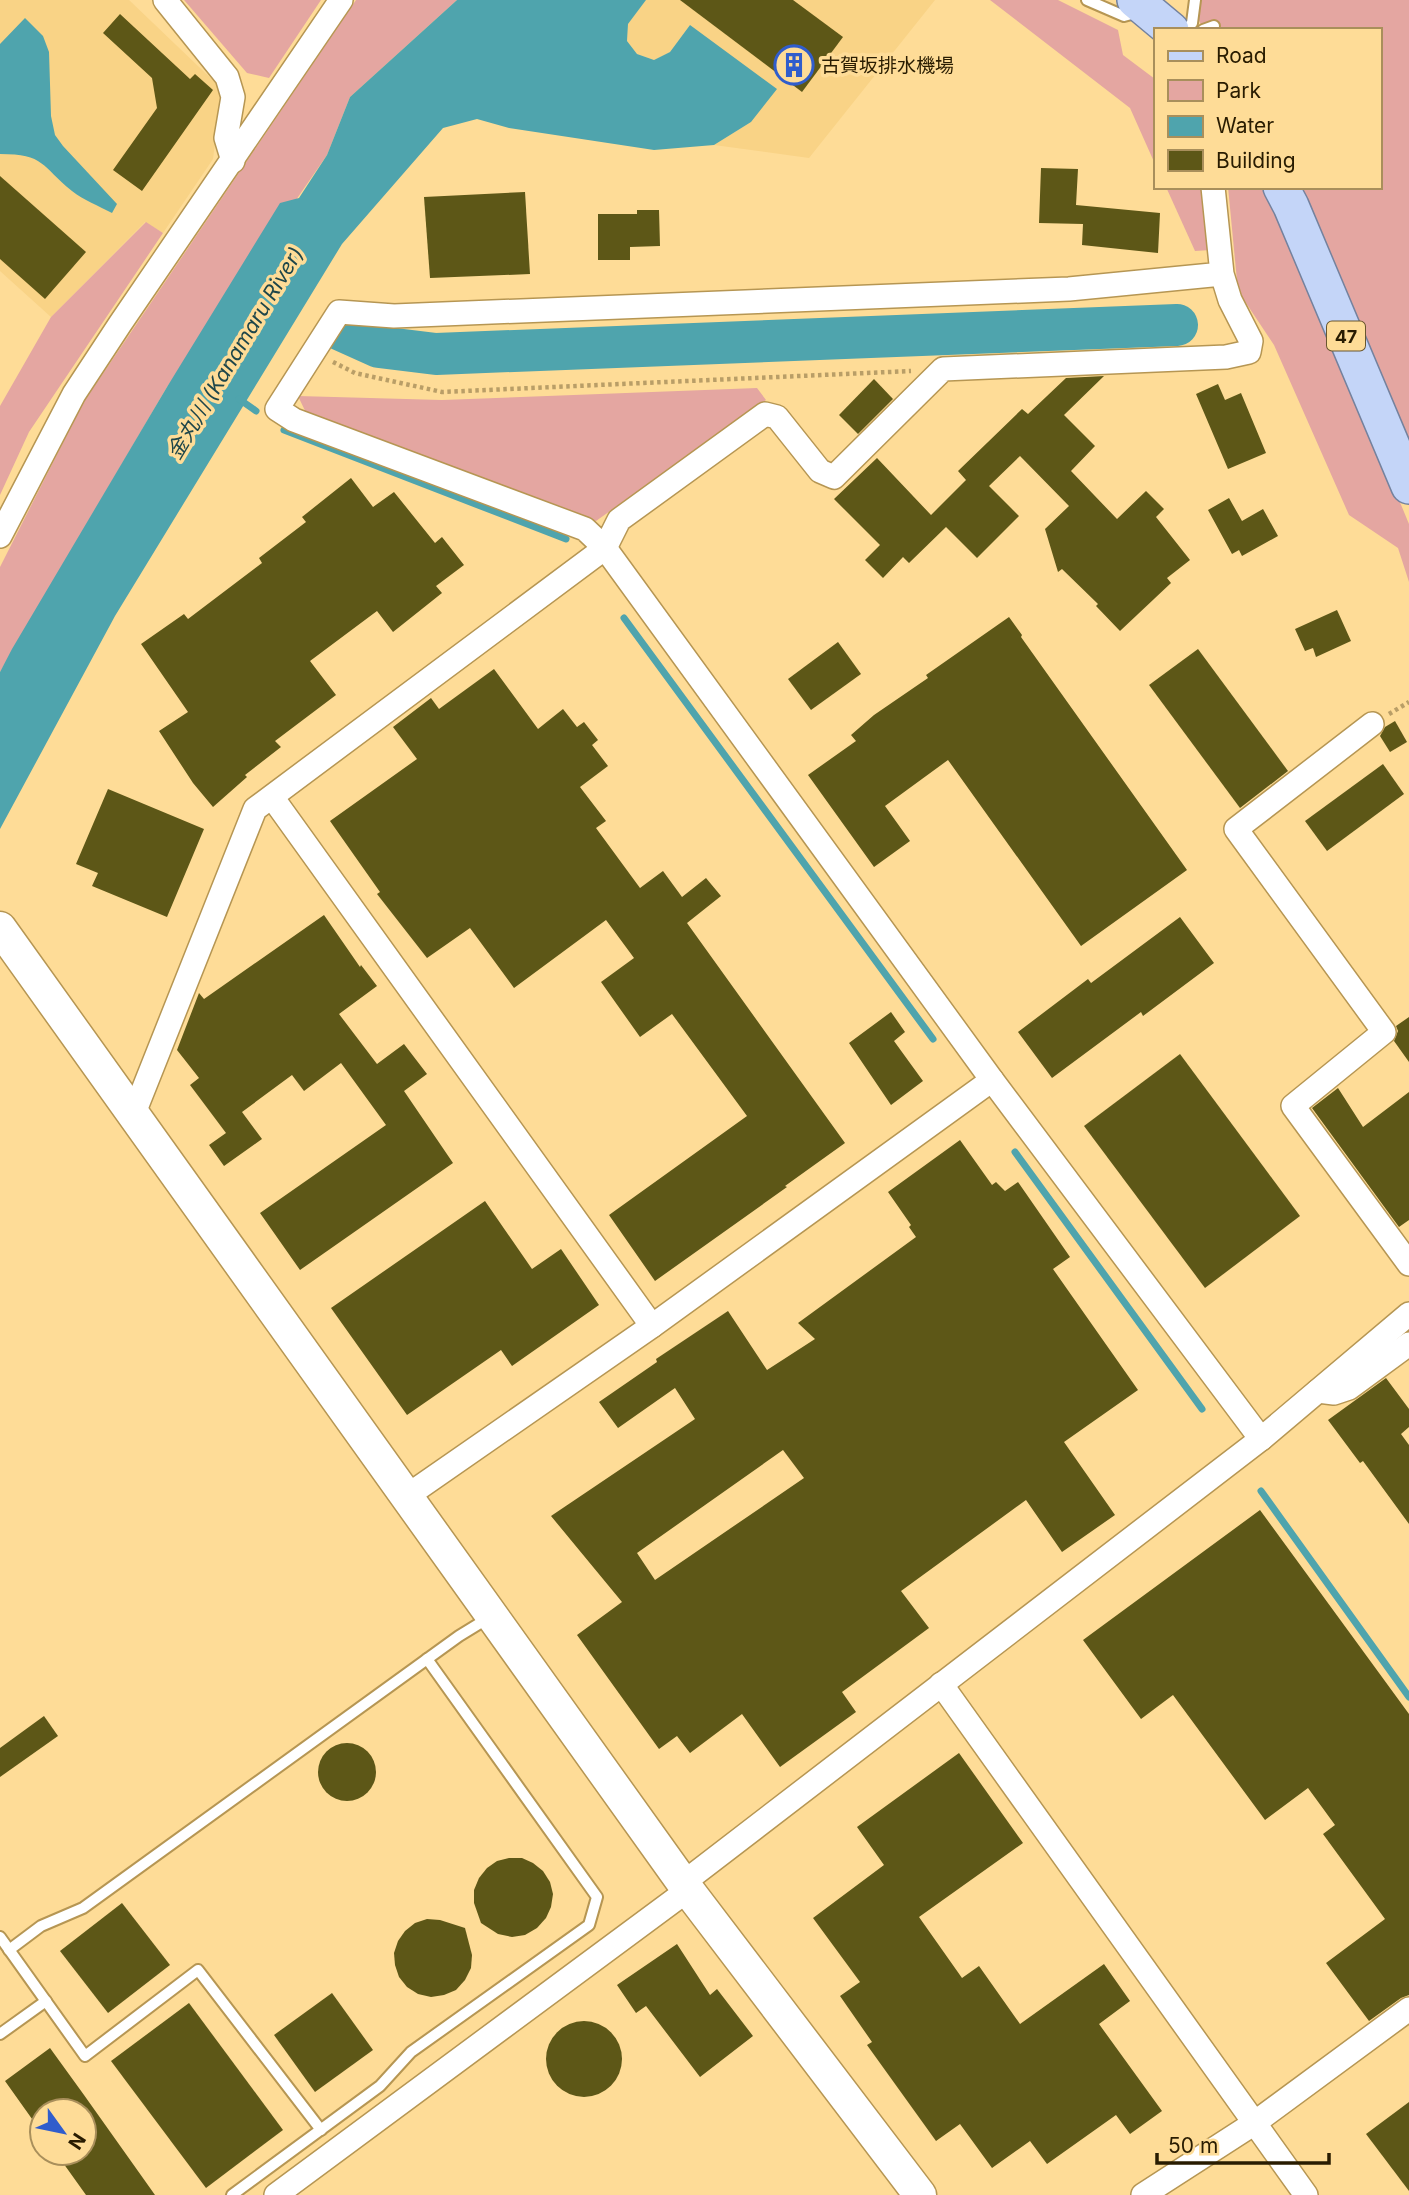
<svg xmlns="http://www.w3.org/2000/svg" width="1409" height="2195" font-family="Inter,'Noto Sans JP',sans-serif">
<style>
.built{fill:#f9d386}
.green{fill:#e4a6a1}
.water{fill:#4fa4ad}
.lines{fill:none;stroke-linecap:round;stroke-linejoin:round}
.stream{stroke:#4fa4ad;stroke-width:7}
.river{stroke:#4fa4ad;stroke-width:42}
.building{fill:#5d5717;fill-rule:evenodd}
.lane-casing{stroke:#b69653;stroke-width:14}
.street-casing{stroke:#b69653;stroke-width:26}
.secondary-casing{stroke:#b69653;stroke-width:35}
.primary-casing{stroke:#74829e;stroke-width:38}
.path{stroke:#b99e67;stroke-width:4.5;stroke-dasharray:3.5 3.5;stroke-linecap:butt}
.lane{stroke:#fff;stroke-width:10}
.street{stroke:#fff;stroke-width:23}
.secondary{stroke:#fff;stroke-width:32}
.primary{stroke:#c4d5f8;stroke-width:35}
.labels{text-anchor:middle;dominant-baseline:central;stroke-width:7;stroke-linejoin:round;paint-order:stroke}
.shield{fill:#fedc97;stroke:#69562e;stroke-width:2}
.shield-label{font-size:18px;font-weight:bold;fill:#291c01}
.poi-label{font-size:19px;fill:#291c01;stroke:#fedc97;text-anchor:start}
.water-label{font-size:21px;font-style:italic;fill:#1e464a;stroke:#fedc97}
</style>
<rect width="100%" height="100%" fill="#fedc97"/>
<!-- built -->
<g class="built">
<polygon points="0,0 129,0 222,89 213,159 163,233 145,222 51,317 0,271"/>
<polygon points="646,0 935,0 809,158 714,145 751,122 690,25 670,52 654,60 637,54 627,41 628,24"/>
</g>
<!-- green -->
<g class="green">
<polygon points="184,0 321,0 269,78 247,73"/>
<polygon points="356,0 457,0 350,97 327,155 167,387 0,672 0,567 83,403"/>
<polygon points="990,0 1058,0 1118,30 1123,55 1155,79 1155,164 1130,108"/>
<polygon points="1188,0 1409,0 1409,440 1297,187 1379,187 1379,30 1204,30"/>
<polygon points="1166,187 1203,187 1211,250 1195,251"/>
<polygon points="1228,187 1260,187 1280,213 1409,524 1409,582 1398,548 1349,515 1274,345 1238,291"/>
<polygon points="146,222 163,233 29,432 0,495 0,406 51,317"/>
<polygon points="757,388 766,400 596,521 308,417 298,396 442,400"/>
</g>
<!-- water -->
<g class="water">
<polygon points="457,0 646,0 628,24 627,41 637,54 654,60 670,52 690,25 777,89 751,122 714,145 654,150 509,128 477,119 443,128 342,244 115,616 0,829 0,672 12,649 167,387 280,203 299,198 327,155 350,97"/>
<path d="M25 18 43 36 49 52 51 116 55 135 63 146 117 204 112 213C99 206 83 200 72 191 41 166 45 154 0 154V44Z"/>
</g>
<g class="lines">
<!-- stream -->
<g class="stream">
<polyline points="239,399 256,411"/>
<polyline points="284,430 566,539"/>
<polyline points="624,618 933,1039"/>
<polyline points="1015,1152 1202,1409"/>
<polyline points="1261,1491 1409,1697"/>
</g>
<!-- river -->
<polyline class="river" points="339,329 379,347 436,354 1177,325"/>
</g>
<!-- building -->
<g class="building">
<polygon points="680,0 793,0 843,37 802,92"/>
<polygon points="120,14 190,79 195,74 213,90 142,191 113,170 157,108 152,78 103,33"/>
<polygon points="1041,168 1078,169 1076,205 1160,213 1158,253 1082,245 1083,224 1039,223"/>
<polygon points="0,176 86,252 45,299 0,259"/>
<polygon points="525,192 530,274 430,278 424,197"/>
<polygon points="637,210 659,210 660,246 630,247 630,260 598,260 598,214 637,214"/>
<polygon points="1104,376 1064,415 1095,446 1071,471 1117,519 1146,491 1164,509 1156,517 1190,560 1167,578 1171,583 1120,631 1096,606 1098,604 1062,569 1058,572 1045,529 1069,506 1020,456 989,486 1019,516 977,558 946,527 909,563 903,557 883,578 865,560 880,545 834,499 877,458 931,515 966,480 958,471 1022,409 1028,414 1066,378"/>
<polygon points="874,379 893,399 858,434 839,415"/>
<polygon points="1218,384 1225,400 1241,393 1266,453 1228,469 1196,394"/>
<polygon points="351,478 373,507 394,492 435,543 442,537 464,565 436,586 442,593 393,632 377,611 310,661 336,695 275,741 281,747 245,775 247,777 213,807 193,783 159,731 188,712 141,644 184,614 188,619 262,563 259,558 306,522 302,517"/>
<polygon points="1229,498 1242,521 1263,509 1278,536 1242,556 1239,550 1232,554 1208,510"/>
<polygon points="1337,610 1351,641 1316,657 1313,648 1305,651 1295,629"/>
<polygon points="1009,617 1022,635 1021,637 1187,870 1081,946 948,760 885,806 910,841 874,867 808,775 856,741 851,735 874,715 928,678 926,675"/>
<polygon points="838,642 861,674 811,710 788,679"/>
<polygon points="1198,649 1288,771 1240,808 1149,685"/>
<polygon points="494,669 538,729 563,709 577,727 584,722 598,740 592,745 608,766 580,787 606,821 596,828 640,888 663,871 682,897 706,878 721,896 687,923 845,1143 785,1186 787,1187 655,1281 609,1215 747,1116 672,1014 640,1037 601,982 634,958 606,920 514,988 470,928 427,958 377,894 380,892 330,821 417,759 393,727 431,698 439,709"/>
<polygon points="1395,721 1407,742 1390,752 1380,736 1385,727"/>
<polygon points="1383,764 1404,794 1327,851 1305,821"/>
<polygon points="108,789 204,829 167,917 92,886 98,873 76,864"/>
<polygon points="324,915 360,967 361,965 377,986 339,1014 377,1064 404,1044 427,1074 404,1091 453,1163 300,1270 260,1213 386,1125 341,1063 304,1091 292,1075 242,1112 262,1139 224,1166 209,1145 226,1133 190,1085 199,1078 177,1050 199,993 204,999"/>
<polygon points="1180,917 1214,963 1143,1016 1141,1012 1052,1078 1018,1032 1088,979 1091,983"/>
<polygon points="891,1012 905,1032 894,1041 923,1081 891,1105 849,1043"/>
<polygon points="1409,1017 1409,1062 1394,1041 1398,1031 1396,1026"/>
<polygon points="1180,1054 1300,1216 1205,1288 1084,1126"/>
<polygon points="1338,1088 1363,1127 1409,1092 1409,1220 1399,1227 1312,1108"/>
<path d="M960 1140 992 1185 996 1182 1005 1191 1018 1182 1070 1257 1053 1269 1138 1390 1064 1442 1115 1515 1062 1552 1026 1500 901 1591 929 1628 842 1692 856 1712 780 1767 742 1714 690 1753 677 1736 659 1749 577 1635 622 1602 551 1516 695 1419 675 1388 618 1428 599 1402 657 1362 656 1359 728 1311 767 1370 815 1339 798 1323 916 1237 909 1227 911 1225 888 1192ZM783 1450 804 1478 655 1580 637 1553Z"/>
<polygon points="485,1201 532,1269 561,1249 599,1305 512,1366 501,1350 407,1415 331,1308"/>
<polygon points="1386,1378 1409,1409 1409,1427 1401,1434 1409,1445 1409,1524 1363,1461 1360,1463 1328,1420"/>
<polygon points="1260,1510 1409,1714 1409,1995 1401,1998 1369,2021 1326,1963 1385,1919 1323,1834 1335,1825 1308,1788 1265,1820 1173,1695 1141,1719 1083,1640"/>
<polygon points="44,1716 58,1736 0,1777 0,1748"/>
<circle cx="347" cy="1772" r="29"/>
<polygon points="959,1753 1023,1843 919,1917 962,1978 979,1966 1020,2024 1104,1964 1130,2001 1099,2024 1162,2111 1130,2134 1116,2115 1047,2164 1030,2141 992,2168 960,2124 936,2141 867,2045 872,2042 840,1996 860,1982 813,1918 884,1865 857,1827"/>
<polygon points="509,1858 522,1858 533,1863 543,1871 550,1882 553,1894 551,1907 546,1918 537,1928 525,1935 512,1937 498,1934 481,1923 474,1903 474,1890 479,1878 487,1868 497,1861"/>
<polygon points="122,1903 170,1965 108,2013 60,1951"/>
<polygon points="427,1919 440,1920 465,1928 472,1955 471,1968 465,1980 456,1990 444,1995 431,1997 418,1994 407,1987 399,1977 395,1965 394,1953 398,1941 405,1931 415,1923"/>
<polygon points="677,1944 710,1995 717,1989 753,2036 700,2077 646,2006 636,2013 617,1985"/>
<polygon points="332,1993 373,2050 315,2092 274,2035"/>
<polygon points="189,2003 283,2130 206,2188 111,2061"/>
<circle cx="584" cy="2059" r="38"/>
<polygon points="50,2048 84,2095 155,2195 86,2195 56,2153 84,2153 84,2111 42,2111 42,2133 5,2081"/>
<polygon points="1409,2102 1409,2191 1366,2134"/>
</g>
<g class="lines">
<!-- lane casing -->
<g class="lane-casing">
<g id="lane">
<polyline points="1087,0 1124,16 1139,12"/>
<polyline points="1186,30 1192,23 1195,0"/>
<polyline points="1203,30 1214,26"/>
<polyline points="0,1937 85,2056 198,1970 321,2130"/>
<polyline points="9,1950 41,1926 83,1908 459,1636 490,1617"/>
<polyline points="0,2034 46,2001"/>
<polyline points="232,2195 380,2086 411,2052 589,1925 597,1897 427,1659"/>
</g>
</g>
<!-- street casing -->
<g class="street-casing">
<g id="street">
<polyline points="165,0 227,77 233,97 226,138 233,161"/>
<polyline points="1213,187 1222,274 1230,300 1251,341 1249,352 1226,357 943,369 834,477 820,471 777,417 765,414 619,520 605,548 585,529 294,420 277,409 339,312 394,316 1069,289 1222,274"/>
<polyline points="0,536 74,394 120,324 341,0"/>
<polyline points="1372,724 1236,829 1384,1032 1293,1106 1409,1264"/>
<polyline points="272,797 652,1326"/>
<polyline points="134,1113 255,809 605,548 992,1080 1261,1439"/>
<polyline points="1318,1391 1334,1393 1349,1388 1409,1344"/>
<polyline points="407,1496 652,1326 992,1080"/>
<polyline points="941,1684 1306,2195"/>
<polyline points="683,1883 1261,1439 1409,1314"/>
<polyline points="276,2195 688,1890"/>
<polyline points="1143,2195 1253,2124 1409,2009"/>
</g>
</g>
<!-- secondary casing -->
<g class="secondary-casing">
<polyline id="secondary" points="0,928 688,1890 920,2195"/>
</g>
<!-- primary casing -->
<g class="primary-casing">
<g id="primary">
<polyline points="1135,0 1171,30"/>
<polyline points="1281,187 1291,206 1409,486"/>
</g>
</g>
<!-- path -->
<g class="path">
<polyline points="333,362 355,373 442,392 911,371"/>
<polyline points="1389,714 1409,702"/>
</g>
<!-- lane -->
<use href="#lane" class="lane"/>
<!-- street -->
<use href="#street" class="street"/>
<!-- secondary -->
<use href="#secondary" class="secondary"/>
<!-- primary -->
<use href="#primary" class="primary"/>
</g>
<!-- icons -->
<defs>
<g id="building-ring" transform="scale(2.0125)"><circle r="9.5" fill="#fedc97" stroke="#305dcc" stroke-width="1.5"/><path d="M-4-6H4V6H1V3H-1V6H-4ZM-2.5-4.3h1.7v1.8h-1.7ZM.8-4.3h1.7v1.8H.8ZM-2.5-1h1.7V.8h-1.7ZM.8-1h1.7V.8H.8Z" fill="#305dcc"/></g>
</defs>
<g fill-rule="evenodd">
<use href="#building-ring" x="794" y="65"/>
</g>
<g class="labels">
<!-- shield labels -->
<rect class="shield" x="1327" y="321.5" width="38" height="29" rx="5"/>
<g class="shield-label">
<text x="1346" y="336">47</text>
</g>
<!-- poi labels -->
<g class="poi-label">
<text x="821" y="65">古賀坂排水機場</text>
</g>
<!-- water labels -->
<g class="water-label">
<text transform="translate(235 353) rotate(-59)">金丸川 (Kanamaru River)</text>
</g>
</g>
<!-- legend -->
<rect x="1154" y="28" width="228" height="161" fill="#fedc97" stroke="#a98f5b" stroke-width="2"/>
<rect x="1168" y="51" width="35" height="10" fill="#c4d5f8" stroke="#a98f5b" stroke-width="2"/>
<text x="1216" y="63" font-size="21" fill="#291c01">Road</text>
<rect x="1168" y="80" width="35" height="21" fill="#e4a6a1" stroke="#a98f5b" stroke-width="2"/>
<text x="1216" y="98" font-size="21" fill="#291c01">Park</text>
<rect x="1168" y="116" width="35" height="21" fill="#4fa4ad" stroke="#a98f5b" stroke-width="2"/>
<text x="1216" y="133" font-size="21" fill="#291c01">Water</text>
<rect x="1168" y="150" width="35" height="21" fill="#5d5717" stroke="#a98f5b" stroke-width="2"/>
<text x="1216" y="168" font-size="21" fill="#291c01">Building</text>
<!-- north arrow -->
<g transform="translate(63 2132) rotate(123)"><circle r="33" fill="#fedc97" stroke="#a98f5b" stroke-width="2"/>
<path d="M0-5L12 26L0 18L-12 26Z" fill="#305dcc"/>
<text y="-10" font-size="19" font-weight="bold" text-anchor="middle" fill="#291c01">N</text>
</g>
<!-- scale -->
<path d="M1157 2153v10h172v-10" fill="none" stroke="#291c01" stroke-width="3.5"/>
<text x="1168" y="2153" font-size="21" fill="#291c01" stroke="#fedc97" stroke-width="5" paint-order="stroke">50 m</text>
</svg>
